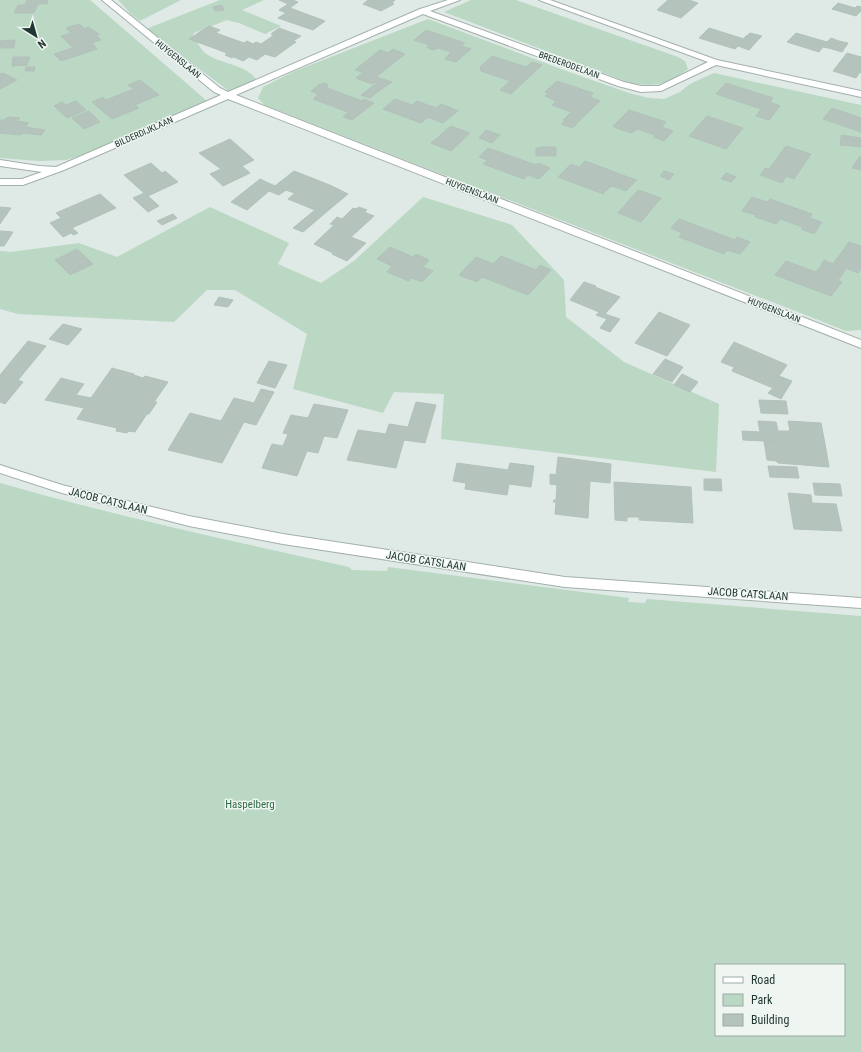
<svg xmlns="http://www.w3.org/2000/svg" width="861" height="1052" font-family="'Roboto Condensed',sans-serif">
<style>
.green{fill:#bad8c3;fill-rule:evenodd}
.building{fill:#b5c3bd;stroke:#b2c1bb}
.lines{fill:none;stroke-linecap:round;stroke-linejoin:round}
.minor-casing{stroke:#a3b0ac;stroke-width:2}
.minor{fill:#fff;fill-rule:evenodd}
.labels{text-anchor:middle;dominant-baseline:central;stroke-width:3;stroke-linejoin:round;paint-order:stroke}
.far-street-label{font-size:9px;fill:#223732;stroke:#eff6f2}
.street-label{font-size:11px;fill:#223732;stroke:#eff6f2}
.park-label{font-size:11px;fill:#316948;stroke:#eff6f2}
</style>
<rect width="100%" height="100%" fill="#dfe9e5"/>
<!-- green -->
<g class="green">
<polygon points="0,0 90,0 207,101 86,154 66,160 39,161 0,158"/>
<polygon points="118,0 181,0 140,21 132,15"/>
<path d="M220 0H264L242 10 281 26 265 34 239 23 227 20 194 33 193 35C197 42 201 51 208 55 224 65 244 64 256 79L229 91 146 29Z"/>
<path d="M471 0H516L678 57 685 61 688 69C667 85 655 87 630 83L444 12Z"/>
<polygon points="428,19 569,72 629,93 649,98 664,99 680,92 690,84 714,73 861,105 861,330 846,331 821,321 264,105 258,98 263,87 295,71"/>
<polygon points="423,197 512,225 564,280 566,317 624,362 719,404 716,472 441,439 444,394 394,392 383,413 293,389 307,334 235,290 207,290 174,322 18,314 0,309 0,251 11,252 79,243 117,257 210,207 289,243 278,264 321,283 354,261"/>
<path d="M0 483C115 516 232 541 349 567L352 570 387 571 388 567 629 598 628 602 645 603 647 599 861 616V1052H0ZM716 965H844V1035H716Z"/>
</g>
<!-- building -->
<g class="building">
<polygon points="27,0 48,0 47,4 38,4 34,13 14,13 18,5 25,5"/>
<polygon points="279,0 292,0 298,2 290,8 325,21 313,30 278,18 286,13 279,10 288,4"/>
<polygon points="368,0 395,0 392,3 394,4 381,11 363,4"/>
<polygon points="668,0 689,0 698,3 681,18 657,10"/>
<polygon points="838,3 855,8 857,6 861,7 861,11 856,16 832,9"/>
<polygon points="222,5 224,10 215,11 213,7"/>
<polygon points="79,24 85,29 88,27 99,34 96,35 101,40 92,43 97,49 61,61 54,54 73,48 61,36 71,33 66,28"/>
<polygon points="209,26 220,30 216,33 244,43 247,41 253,44 232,58 225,55 227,53 189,39"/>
<polygon points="279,28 301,36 293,41 296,42 275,57 265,54 257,60 249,57 243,61 234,57 256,42 261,44 274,35 271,34"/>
<polygon points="709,28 744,39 745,37 757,41 749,50 738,46 735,49 699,38"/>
<polygon points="426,30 465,43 461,46 471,49 456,62 445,59 451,52 438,48 433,50 428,48 427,47 429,45 414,40"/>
<polygon points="750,33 762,36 757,41 745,37"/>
<polygon points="796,33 827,42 831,38 839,41 832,49 823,47 819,52 787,42"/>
<polygon points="15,40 14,48 0,48 0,41"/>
<polygon points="839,41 848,43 842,52 832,49"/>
<polygon points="393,49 405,54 376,77 380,78 375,82 372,84 356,78 363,72 355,70 380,50 388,53"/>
<polygon points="847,53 861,57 861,73 860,72 856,78 833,71"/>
<polygon points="492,56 526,67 532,62 542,65 511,94 500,90 510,81 481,71 480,69 482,68 480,67"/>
<polygon points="13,57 30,57 27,65 12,66"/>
<polygon points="26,67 35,67 34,71 25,71"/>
<polygon points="3,73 17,80 0,89 0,74"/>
<polygon points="380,78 392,82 383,88 375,82"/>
<polygon points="140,80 159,95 135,105 139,108 112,119 92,102 103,97 106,100 134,89 128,85"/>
<polygon points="557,81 593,93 590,97 600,101 576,124 563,120 571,112 552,105 556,101 545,96 548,93 545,92"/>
<polygon points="325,83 328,85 327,88 362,101 364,99 374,103 352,120 343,117 348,112 313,99 318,94 311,91 320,84"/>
<polygon points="377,83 383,88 370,98 361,95"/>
<polygon points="726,83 773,98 770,102 780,106 769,120 756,116 761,109 716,94"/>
<polygon points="395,99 412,105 417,101 436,108 441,104 449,107 435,120 428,117 421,123 383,109"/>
<polygon points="76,101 86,110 67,118 54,106 62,102 66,105"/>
<polygon points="449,107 458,111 443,123 435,120"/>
<polygon points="832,108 861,118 861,132 823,119"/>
<polygon points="629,110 666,122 662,127 673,131 664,141 654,137 655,135 638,129 631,133 614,127 613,126"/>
<polygon points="89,111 100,122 84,129 72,118"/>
<polygon points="707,116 743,128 726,149 689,136"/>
<polygon points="8,117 20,118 17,121 29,123 25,127 45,130 41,135 23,133 20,135 0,133 0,120 4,120"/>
<polygon points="565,121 576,124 576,125 572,128 561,124"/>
<polygon points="451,126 470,133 451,151 431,143"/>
<polygon points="486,130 500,135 492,143 479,138"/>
<polygon points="841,135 861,138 861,142 841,139"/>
<polygon points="230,139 254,160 242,166 250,173 223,186 210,174 221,169 199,153"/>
<polygon points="841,139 861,142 861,147 840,145"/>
<polygon points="786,146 811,154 794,179 786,176 782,183 760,175 765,168 769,169"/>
<polygon points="539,147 556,147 556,156 536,156 536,148 539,148"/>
<polygon points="488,148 536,165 538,163 550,168 539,179 528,175 524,179 483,164 487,160 479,157"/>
<polygon points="860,156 861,157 861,170 852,168"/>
<polygon points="585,161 628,177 618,188 611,186 603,194 558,177 571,164 579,167"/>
<polygon points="151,163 162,173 165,171 178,182 148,196 159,206 148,212 133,198 144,193 124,175"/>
<polygon points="294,171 312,178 294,193 286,190 279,195 269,191 247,210 231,202 260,179 275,186"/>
<polygon points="664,171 674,174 669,180 660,176"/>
<polygon points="726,173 736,177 731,182 721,179"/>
<polygon points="628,177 637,180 626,191 618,188"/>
<polygon points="312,178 332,186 348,194 330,209 321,205 315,210 288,199"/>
<polygon points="638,190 661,198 641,222 618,213"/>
<polygon points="100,194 116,208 72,228 78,233 73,235 71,233 63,237 50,223 61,218 56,213"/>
<polygon points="752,197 767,202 770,199 812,214 810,218 822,222 814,234 801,229 803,227 780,219 776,224 755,217 756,215 742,211"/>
<polygon points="321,205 330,209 303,232 293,228"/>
<polygon points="0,207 11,208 0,224"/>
<polygon points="359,207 367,210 364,212 374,216 351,237 366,243 347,261 332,254 333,253 314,244 334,225 330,224 337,217 342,219 353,208 356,209"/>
<polygon points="173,214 177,218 162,225 157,221"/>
<polygon points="679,219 735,240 737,237 750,242 740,254 727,250 724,254 679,237 682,233 671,228"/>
<polygon points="0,231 13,232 4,246 0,246"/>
<polygon points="849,242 861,246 861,269 858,273 846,268 842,275 820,267 824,260 833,264"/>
<polygon points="390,247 413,257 416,254 429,260 423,267 433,271 422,282 412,278 409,281 387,272 392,266 377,259"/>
<polygon points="77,249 93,264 70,275 55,260"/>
<polygon points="501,256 536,270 540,265 551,270 528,295 482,277 477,282 459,275 476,257 493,264"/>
<polygon points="786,261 816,272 820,267 842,275 838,280 842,282 831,296 775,275"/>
<polygon points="584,282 596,286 595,287 620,297 605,314 620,319 610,332 600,328 607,319 596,315 599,312 570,300"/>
<polygon points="219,297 233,300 228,307 214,305"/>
<polygon points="659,312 690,325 667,356 635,343"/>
<polygon points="63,324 82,329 68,345 49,339"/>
<polygon points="28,341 46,346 18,380 23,382 5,404 0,402 0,375"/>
<polygon points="734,342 787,365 779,376 792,381 781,399 768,393 773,388 732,371 734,367 721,362"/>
<polygon points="665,359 683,367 672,382 653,374"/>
<polygon points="269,361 287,365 275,388 257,383"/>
<polygon points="112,368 134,374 134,375 143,378 145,376 168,382 154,402 157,402 149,414 147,414 135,432 128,431 127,433 116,431 117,428 77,419 84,408 45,400 61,378 84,384 76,395 91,398"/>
<polygon points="682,374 698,382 690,392 674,385"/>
<polygon points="261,389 274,392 256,425 244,422 222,463 168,450 190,413 221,421 234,398 254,403"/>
<polygon points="759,400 786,401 788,414 761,413"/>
<polygon points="416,402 436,405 425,443 404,440 396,468 347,460 358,430 386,434 389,424 408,427"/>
<polygon points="314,404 348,410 337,438 324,436 318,453 307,451 297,476 262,468 272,444 283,446 288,434 283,433 291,415 308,418"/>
<polygon points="758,421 776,422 778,431 790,431 788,421 821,423 825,444 743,440 742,431 760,432"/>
<polygon points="764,441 825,444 829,467 778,463 776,461 767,460"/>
<polygon points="558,457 611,464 610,483 590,481 588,518 555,514 556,502 553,502 554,500 556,500 557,485 550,484 550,474 556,475"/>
<polygon points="457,463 508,470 510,463 534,466 531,487 509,484 507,495 465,489 466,483 453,481"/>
<polygon points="768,466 797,467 799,478 770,477"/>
<polygon points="704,479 721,479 722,491 704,490"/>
<polygon points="614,482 691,487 693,523 639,520 639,517 627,517 627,521 615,520"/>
<polygon points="813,483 840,484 842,496 815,495"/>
<polygon points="788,493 811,495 812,503 836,504 842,531 794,529"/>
</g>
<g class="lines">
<!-- minor casing -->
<g class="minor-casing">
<g id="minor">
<polygon points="102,0 111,0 220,88 228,92 420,9 448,0 460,0 430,11 624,82 641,86 659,86 708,62 539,0 550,0 717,60 861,91 861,97 716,65 661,91 641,92 618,86 423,14 236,95 861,340 861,348 228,99 64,170 23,185 0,185 0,179 22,179 42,172 0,166 0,160 39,166 56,167 221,95 214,92"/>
<polygon points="0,465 62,485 189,516 283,534 565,577 861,598 861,608 565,587 283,544 189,526 62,493 0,473"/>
</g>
</g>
<!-- minor -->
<use href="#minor" class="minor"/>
</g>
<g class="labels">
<!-- far-street labels -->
<g class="far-street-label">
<text transform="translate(178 59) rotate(39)">HUYGENSLAAN</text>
<text transform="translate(569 65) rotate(20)">BREDERODELAAN</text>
<text transform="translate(144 132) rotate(-24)">BILDERDIJKLAAN</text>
<text transform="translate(472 191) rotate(21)">HUYGENSLAAN</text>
<text transform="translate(774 310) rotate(21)">HUYGENSLAAN</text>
</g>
<!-- street labels -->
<g class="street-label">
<text transform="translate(108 501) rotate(14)">JACOB CATSLAAN</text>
<text transform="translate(426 561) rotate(9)">JACOB CATSLAAN</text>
<text transform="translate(748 594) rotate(4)">JACOB CATSLAAN</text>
</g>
<!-- park labels -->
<g class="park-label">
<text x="250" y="804">Haspelberg</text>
</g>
</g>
<!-- legend -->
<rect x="715" y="964" width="130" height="72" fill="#eff6f2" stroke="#9daaa5"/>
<rect x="723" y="977" width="20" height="6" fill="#ffffff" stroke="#9daaa5"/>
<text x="751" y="984" font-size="12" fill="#223732">Road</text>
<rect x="723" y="994" width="20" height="12" fill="#bad8c3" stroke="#9daaa5"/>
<text x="751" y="1004" font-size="12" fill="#223732">Park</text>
<rect x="723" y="1014" width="20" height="12" fill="#b5c3bd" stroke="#9daaa5"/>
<text x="751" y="1024" font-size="12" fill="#223732">Building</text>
<!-- north arrow -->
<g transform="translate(36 36) rotate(143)" stroke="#eff6f2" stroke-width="3" paint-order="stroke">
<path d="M0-3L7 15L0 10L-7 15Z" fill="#223732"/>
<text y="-6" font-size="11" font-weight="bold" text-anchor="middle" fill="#223732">N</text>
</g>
</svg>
